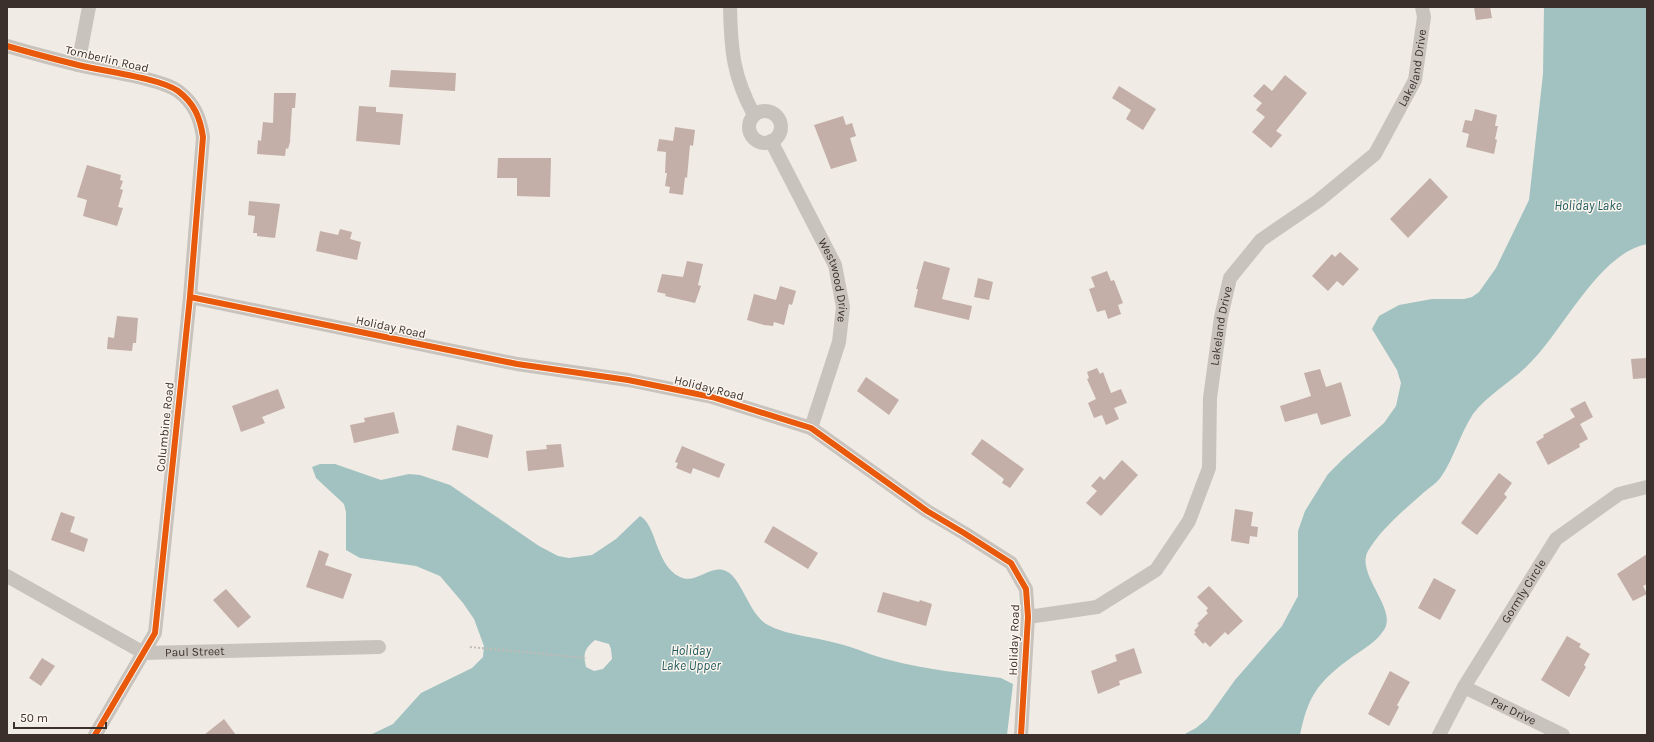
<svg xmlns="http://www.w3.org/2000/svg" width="1654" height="742" font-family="Karla,sans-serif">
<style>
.water{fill:#a1c2c1;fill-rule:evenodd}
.building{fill:#c3afa7}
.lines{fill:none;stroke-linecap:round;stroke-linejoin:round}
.path{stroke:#c2bbb6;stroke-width:2;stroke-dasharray:2 2;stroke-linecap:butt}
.minor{stroke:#c9c3be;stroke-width:14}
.cycleway-casing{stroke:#fbf5ee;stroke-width:8}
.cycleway{stroke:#e8590c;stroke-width:6}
.labels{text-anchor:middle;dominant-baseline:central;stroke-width:3;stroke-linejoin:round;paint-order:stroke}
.street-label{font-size:12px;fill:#3b302b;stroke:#fbf5ee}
.water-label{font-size:13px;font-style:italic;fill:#1f5a5e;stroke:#fbf5ee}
</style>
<rect width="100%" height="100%" fill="#f0ebe5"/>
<!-- water -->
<g class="water">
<path d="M1544 7H1647V244C1599 253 1563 331 1529 364 1512 382 1488 394 1473 414 1460 434 1454 458 1441 477 1436 484 1427 489 1421 495 1403 511 1381 529 1368 551 1355 574 1398 609 1384 630 1376 642 1364 649 1352 657 1319 681 1308 695 1300 735H1183L1196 728 1207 719 1235 680 1282 626 1298 596V531L1305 511 1328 474 1343 459 1384 423 1396 406 1401 383 1397 370 1372 329 1379 316 1399 305 1432 299H1464L1472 297 1479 292 1496 268 1529 200 1543 74Z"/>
<path d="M320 464H335L381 480 409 474 420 475 450 485 539 546 558 556 569 558 592 555 616 539 640 516C657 525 655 565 680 577 697 585 709 564 726 571 742 578 749 615 768 625 786 635 815 637 836 643 854 647 872 656 890 660 926 670 964 673 1001 678L1013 684 1007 735H370L393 724 421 693 472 668 483 657 484 646 474 619 463 603 440 576 416 566 360 558 346 550V512L344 504 316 478 312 467ZM595 640 609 644 611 649 612 659 603 669 594 671 586 667C583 654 584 649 595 640Z"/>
</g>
<!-- building -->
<g class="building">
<polygon points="1474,7 1490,7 1492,18 1476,20"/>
<polygon points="391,70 456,73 455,91 389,87"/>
<polygon points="1285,75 1307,93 1276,131 1282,135 1271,148 1252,132 1265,117 1256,110 1262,103 1253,96 1264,84 1272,91"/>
<polygon points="1119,86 1156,109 1143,130 1126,119 1131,110 1112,98"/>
<polygon points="274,93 296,93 295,108 292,108 290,142 288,149 286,148 285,156 257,154 258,140 261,141 263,122 273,123"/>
<polygon points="359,106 376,107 376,112 403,114 400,145 356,141"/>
<polygon points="1475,109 1497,115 1495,126 1498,126 1495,139 1497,140 1494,154 1466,147 1469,134 1462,132 1465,120 1472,121"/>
<polygon points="843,116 846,125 852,123 856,136 850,138 857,161 831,169 814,125"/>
<polygon points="675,127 695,130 693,146 690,145 687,178 685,177 683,195 669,193 670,187 665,186 667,173 665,173 666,152 657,151 659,139 673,141"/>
<polygon points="498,158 551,158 550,197 517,196 517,178 497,178"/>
<polygon points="87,165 121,175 120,180 123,181 120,189 123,190 118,207 123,208 117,226 83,216 87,200 77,197"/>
<polygon points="1430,178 1448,197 1408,238 1390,219"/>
<polygon points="249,201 280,204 275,238 257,236 257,233 253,233 255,216 248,215"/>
<polygon points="340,229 352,232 350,239 361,242 357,260 316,251 320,231 338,235"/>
<polygon points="1340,252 1359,269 1343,286 1337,281 1328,291 1312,276 1332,254 1335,257"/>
<polygon points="687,261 703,264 698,285 701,286 695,303 665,296 666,294 657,292 662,274 683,277"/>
<polygon points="924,261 950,268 942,299 972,306 969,320 914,307 918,289 916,289"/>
<polygon points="1107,271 1111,281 1114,280 1123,303 1118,305 1121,314 1108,319 1105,310 1097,312 1089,289 1095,287 1091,277"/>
<polygon points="978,278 993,282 989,300 974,297"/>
<polygon points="780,286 796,291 792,305 789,304 784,325 774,322 773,326 764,325 747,320 754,294 776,300"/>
<polygon points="117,316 138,318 136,343 133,343 132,351 107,349 108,337 114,338"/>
<polygon points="1647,358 1647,378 1633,379 1631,359"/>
<polygon points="1097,368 1100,374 1103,372 1111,393 1121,389 1127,403 1114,408 1119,419 1106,425 1102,415 1094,418 1088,403 1096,399 1087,379 1089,378 1087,372"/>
<polygon points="1320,369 1326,387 1341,382 1351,416 1321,425 1317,413 1285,422 1280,406 1311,396 1304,373"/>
<polygon points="866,377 899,400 889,415 857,391"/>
<polygon points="278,389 285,408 262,417 265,423 241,432 232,406"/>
<polygon points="1585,401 1593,417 1580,424 1588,439 1579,444 1580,447 1548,465 1536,442 1544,437 1543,435 1575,417 1570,409"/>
<polygon points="394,412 399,433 354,443 350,425 365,422 364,418"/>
<polygon points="457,425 493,435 488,458 452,450"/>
<polygon points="982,439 1024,469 1010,488 1002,483 1004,479 971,454"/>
<polygon points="561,444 564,467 528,471 526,451 547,449 546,445"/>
<polygon points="682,446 725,464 719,478 693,468 691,474 676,468 678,463 675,462"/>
<polygon points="1122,460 1138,475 1101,516 1086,503 1097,491 1091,486 1100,476 1104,480"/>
<polygon points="1499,473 1512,483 1504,494 1507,497 1477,535 1461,523"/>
<polygon points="1235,509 1253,512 1251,526 1258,527 1257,537 1250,536 1249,544 1231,541"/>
<polygon points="61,512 75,517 70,532 88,539 84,552 51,540"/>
<polygon points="773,526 818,553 808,569 764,542"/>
<polygon points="319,550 329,554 325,565 352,574 343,599 306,587"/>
<polygon points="1647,554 1647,584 1643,586 1647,594 1633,601 1617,574"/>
<polygon points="1434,578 1456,590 1440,620 1418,608"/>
<polygon points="1209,586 1243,621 1228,635 1225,632 1210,647 1205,642 1203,644 1194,634 1196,632 1194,631 1199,625 1197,624 1208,613 1206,611 1208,608 1197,597"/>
<polygon points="226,589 251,617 238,628 213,600"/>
<polygon points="883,592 919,602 920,600 932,604 926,626 877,612"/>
<polygon points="1567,636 1581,644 1579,647 1590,654 1584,665 1586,667 1569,697 1541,680"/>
<polygon points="1134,648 1142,673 1119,681 1120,685 1098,694 1091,671 1117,661 1115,655"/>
<polygon points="42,658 55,666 41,686 29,678"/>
<polygon points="1390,671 1410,682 1397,705 1399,707 1389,726 1368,714"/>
<polygon points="224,719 236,735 204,735"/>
</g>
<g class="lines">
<!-- path -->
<polyline class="path" points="470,647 586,658"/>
<!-- minor -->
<g class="minor">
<path d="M730 7C731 51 733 76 754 115"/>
<path d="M7 46C31 53 54 59 78 65 102 71 160 78 178 91 194 103 200 117 203 137L190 297 155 633 95 735"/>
<polyline points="78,65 89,7"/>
<circle cx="765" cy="127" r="16"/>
<path id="s1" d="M771 141 835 265 843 307 839 342 811 428"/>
<polyline points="190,297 517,364 628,380 712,397 811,428 927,511 964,533 1011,563 1026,589 1028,617 1021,735"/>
<path id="s2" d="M7 576 144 653 379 647"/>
<path id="s3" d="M1028 617 1097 607 1156 570 1189 521 1209 468 1210 398 1221 317 1230 278 1261 240 1318 201 1375 154 1415 80 1424 17 1422 7"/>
<path id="s4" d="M1464 687 1563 735"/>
<path id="s5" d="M1439 735 1464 687 1556 539 1619 494 1647 487"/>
</g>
<!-- cycleway casing -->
<g class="cycleway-casing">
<g id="cycleway">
<path d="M7 46C31 53 54 59 78 65 102 71 160 78 178 91 194 103 200 117 203 137L190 297 155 633 95 735"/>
<polyline points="190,297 517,364 628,380 712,397 811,428 927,511 964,533 1011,563 1026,589 1028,617 1021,735"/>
</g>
</g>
<!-- cycleway -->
<use href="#cycleway" class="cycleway"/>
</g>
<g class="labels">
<!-- street labels -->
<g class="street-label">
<text transform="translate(107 59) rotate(13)">Tomberlin Road</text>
<text stroke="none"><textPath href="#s3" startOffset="734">Lakeland Drive</textPath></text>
<text stroke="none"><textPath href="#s1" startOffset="154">Westwood Drive</textPath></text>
<text stroke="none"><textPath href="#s3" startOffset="398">Lakeland Drive</textPath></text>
<text transform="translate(391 327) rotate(12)">Holiday Road</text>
<text transform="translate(709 388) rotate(14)">Holiday Road</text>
<text transform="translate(165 427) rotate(-84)">Columbine Road</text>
<text stroke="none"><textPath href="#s5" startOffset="167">Gormly Circle</textPath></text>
<text transform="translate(1014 640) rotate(-88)">Holiday Road</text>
<text stroke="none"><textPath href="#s2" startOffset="208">Paul Street</textPath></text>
<text stroke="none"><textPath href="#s4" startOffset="55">Par Drive</textPath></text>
</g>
<!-- water labels -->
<g class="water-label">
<text x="1588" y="205">Holiday Lake</text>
<text x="691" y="650">Holiday<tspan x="691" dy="15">Lake Upper</tspan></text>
</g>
</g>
<!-- border -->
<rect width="1654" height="742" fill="none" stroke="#3b302b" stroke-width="16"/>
<!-- scale -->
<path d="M14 722v6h92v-6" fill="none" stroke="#3b302b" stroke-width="2"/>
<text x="20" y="722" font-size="12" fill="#3b302b" stroke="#fbf5ee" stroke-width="3" paint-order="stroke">50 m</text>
</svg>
